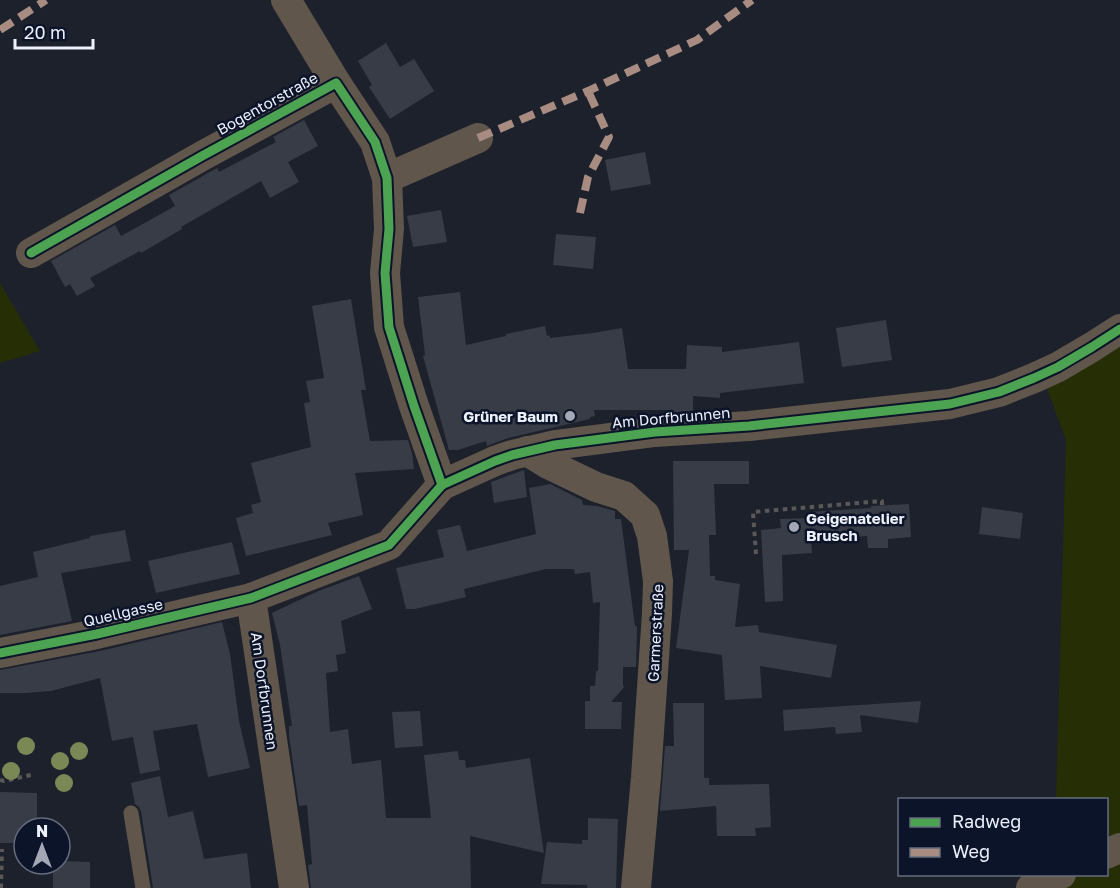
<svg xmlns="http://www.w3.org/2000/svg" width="1120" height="888" font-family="'Golos Text',sans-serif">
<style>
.green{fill:#262e06}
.building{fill:#383c46}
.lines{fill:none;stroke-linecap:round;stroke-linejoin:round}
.path{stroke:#5b5756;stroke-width:4;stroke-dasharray:4.5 4.5;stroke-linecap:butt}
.service{stroke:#60564c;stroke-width:15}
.minor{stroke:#60564c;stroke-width:30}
.quiet{stroke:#a88b81;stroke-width:8;stroke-dasharray:15 8;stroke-linecap:butt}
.cycleway-casing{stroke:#0c1429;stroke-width:13}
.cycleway{stroke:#4ca352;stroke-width:9}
.tree{fill:#7a8856}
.poi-dot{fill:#a3a8b4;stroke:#0c1429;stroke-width:2}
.labels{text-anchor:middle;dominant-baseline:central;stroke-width:5;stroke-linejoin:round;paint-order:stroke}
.street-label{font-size:15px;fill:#ecf1fd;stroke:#0c1429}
.poi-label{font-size:15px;font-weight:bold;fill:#ecf1fd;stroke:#0c1429;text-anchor:end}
</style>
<rect width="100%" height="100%" fill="#1c212c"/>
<!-- green -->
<g class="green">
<polygon points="0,283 40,351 0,363"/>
<polygon points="1120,330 1120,841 1107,847 1106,800 1056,799 1066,440 1043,378"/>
<polygon points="1120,856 1120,888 1047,888 1077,875 1106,874 1107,862"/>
</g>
<!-- building -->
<g class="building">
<polygon points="386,43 400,67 414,59 434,91 390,119 369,87 372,85 358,61"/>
<polygon points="304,120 318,146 288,162 299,182 270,198 261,181 181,227 182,229 141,253 140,251 90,278 95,286 77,296 70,284 65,287 51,261 115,225 121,236 150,220 175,206 169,195 217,168 219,172 276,142 273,137"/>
<polygon points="645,152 651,184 611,191 605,160"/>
<polygon points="441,210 447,242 413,247 407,216"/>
<polygon points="556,234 596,237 593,269 553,265"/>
<polygon points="460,292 466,345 506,336 506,334 545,326 547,336 550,335 550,338 593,333 622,328 628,369 686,369 687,345 722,347 722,352 799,342 804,383 720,393 720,398 693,396 693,412 669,412 669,410 594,410 595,416 590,417 590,419 508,438 487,446 486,441 458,450 449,450 423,356 425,355 418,297"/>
<polygon points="351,299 366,390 361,390 370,441 408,440 412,453 414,469 355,473 363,515 328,523 332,535 246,556 236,518 253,513 251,505 261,502 251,463 311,447 304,403 310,402 306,381 324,378 312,306"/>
<polygon points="886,320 892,360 842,367 836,328"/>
<polygon points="673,461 749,461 749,484 714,484 716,535 709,535 710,576 715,576 715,580 740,584 735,627 758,625 759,632 837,645 831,678 760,666 762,698 725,700 722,655 676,648 689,550 674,550"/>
<polygon points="524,470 527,497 494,503 491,482"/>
<polygon points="550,484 582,500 583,505 597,506 615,511 615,519 621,519 635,626 637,626 636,667 623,667 623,686 625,686 611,702 622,702 621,729 585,729 585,701 590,701 590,686 595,686 596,671 598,671 600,602 593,603 590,572 575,574 574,569 546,569 464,589 466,597 415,609 406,609 396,568 444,557 437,530 460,525 467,551 536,534 529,488"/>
<polygon points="909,504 911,537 888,539 888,548 868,548 867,536 811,540 812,553 782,555 783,601 765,602 761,530 781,528 780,519 809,518 808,512 871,508 871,506"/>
<polygon points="982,507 1023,513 1020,539 979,534"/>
<polygon points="125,530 131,561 61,573 72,621 0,635 0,586 38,577 33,552 90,538 90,536"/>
<polygon points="232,542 240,574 156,593 148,561"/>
<polygon points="359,576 372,609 341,621 346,653 336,655 338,671 326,673 330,732 348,729 352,764 381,760 386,818 431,818 424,755 458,751 459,760 465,760 466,768 530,758 544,853 470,836 471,888 311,888 308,865 312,864 307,805 299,806 289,735 289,726 292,726 280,645 272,613 316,592"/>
<polygon points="222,622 230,654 239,721 250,768 208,777 197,724 153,731 160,770 140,774 133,737 112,741 100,678 51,691 26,693 0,693 0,670 100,651"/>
<polygon points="921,701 918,723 860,715 862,732 836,734 835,727 784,731 783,710"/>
<polygon points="673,703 704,703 704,778 709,778 709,785 769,784 771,827 755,828 756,836 717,836 716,806 660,811 665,746 674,746"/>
<polygon points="420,711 423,746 395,748 392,712"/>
<polygon points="160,776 168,817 193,811 204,859 247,853 251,888 153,888 141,811 139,807 135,804 131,783"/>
<polygon points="0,792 37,793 37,828 24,828 24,843 0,843"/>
<polygon points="588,818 618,819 616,888 587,888 587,885 541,884 547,842 582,844 582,840 588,840"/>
<polygon points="60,861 90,862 90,888 53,888 53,864 60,864"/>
</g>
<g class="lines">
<!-- path -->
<g class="path">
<polyline points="756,554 753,512 882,501 882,506"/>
<polyline points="0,780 4,781 35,774"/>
<polyline points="1,888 2,849"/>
</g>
<!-- service -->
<polyline class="service" points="131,813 143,888"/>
<!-- minor -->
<g class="minor">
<polyline points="286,0 336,83"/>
<polyline points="387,178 478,138"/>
<polyline points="31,253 202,156 336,83 375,142 387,178 389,229 385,273 389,327 414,406 442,485"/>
<polyline points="527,451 548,464 596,487 624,496 645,515 652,536 658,581 657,613 646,777 636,888"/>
<polyline points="251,598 294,888"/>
<polyline points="0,653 97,634 251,598 389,545 442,485 495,461 512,455 555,445 655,432 749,426 950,404 999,392 1034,378 1058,367 1092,347 1120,329"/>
<polyline points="1106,854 1120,848"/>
<polyline points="1031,888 1061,874"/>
</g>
<!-- quiet -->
<g class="quiet">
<polyline points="0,30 46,0"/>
<polyline points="478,138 588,91 697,40 752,0"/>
<polyline points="580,213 588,177 609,137 588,91"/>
</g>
<!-- cycleway casing -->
<g class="cycleway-casing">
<g id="cycleway">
<polyline points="31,253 202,156 336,83 375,142 387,178 389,229 385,273 389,327 414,406 442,485"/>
<polyline points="0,653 97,634 251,598 389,545 442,485 495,461 512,455 555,445 655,432 749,426 950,404 999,392 1034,378 1058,367 1092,347 1120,329"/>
</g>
</g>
<!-- cycleway -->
<use href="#cycleway" class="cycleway"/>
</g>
<!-- trees -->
<g class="tree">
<circle cx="26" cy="746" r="9"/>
<circle cx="79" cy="751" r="9"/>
<circle cx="60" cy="761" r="9"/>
<circle cx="11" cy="771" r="9"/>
<circle cx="64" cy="783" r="9"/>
</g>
<!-- markers -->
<g class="poi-dot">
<circle cx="570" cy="416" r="6"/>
<circle cx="794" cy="527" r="6"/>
</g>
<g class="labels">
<!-- street labels -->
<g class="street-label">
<text transform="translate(267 103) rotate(-29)">Bogentorstraße</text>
<text transform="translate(671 417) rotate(-5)">Am Dorfbrunnen</text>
<text transform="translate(123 612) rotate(-13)">Quellgasse</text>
<text transform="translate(655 633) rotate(-87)">Garmerstraße</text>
<text transform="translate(265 691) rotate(82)">Am Dorfbrunnen</text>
</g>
<!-- poi labels -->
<g class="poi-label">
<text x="558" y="416">Grüner Baum</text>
<text x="806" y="518" text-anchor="start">Geigenatelier<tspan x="806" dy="17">Brusch</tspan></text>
</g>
</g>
<!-- legend -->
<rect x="898" y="798" width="210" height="78" fill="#0c1429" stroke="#666c7e" stroke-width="1.5"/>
<rect x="910" y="818" width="30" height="9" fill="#4ca352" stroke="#666c7e" stroke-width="1.5"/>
<text x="952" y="828" font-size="18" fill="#ecf1fd">Radweg</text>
<rect x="910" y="848" width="30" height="9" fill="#a88b81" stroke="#666c7e" stroke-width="1.5"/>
<text x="952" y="858" font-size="18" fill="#ecf1fd">Weg</text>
<!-- north arrow -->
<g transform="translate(42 846)"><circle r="28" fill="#0c1429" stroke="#666c7e" stroke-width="1.5"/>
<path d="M0-4.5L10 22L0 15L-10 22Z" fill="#a3a8b4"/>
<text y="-9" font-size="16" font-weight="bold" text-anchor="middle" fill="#ecf1fd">N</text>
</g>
<!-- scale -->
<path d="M15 39v9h78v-9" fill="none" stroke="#ecf1fd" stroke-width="3"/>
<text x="24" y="39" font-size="18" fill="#ecf1fd" stroke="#0c1429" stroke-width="4.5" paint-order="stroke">20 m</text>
</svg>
